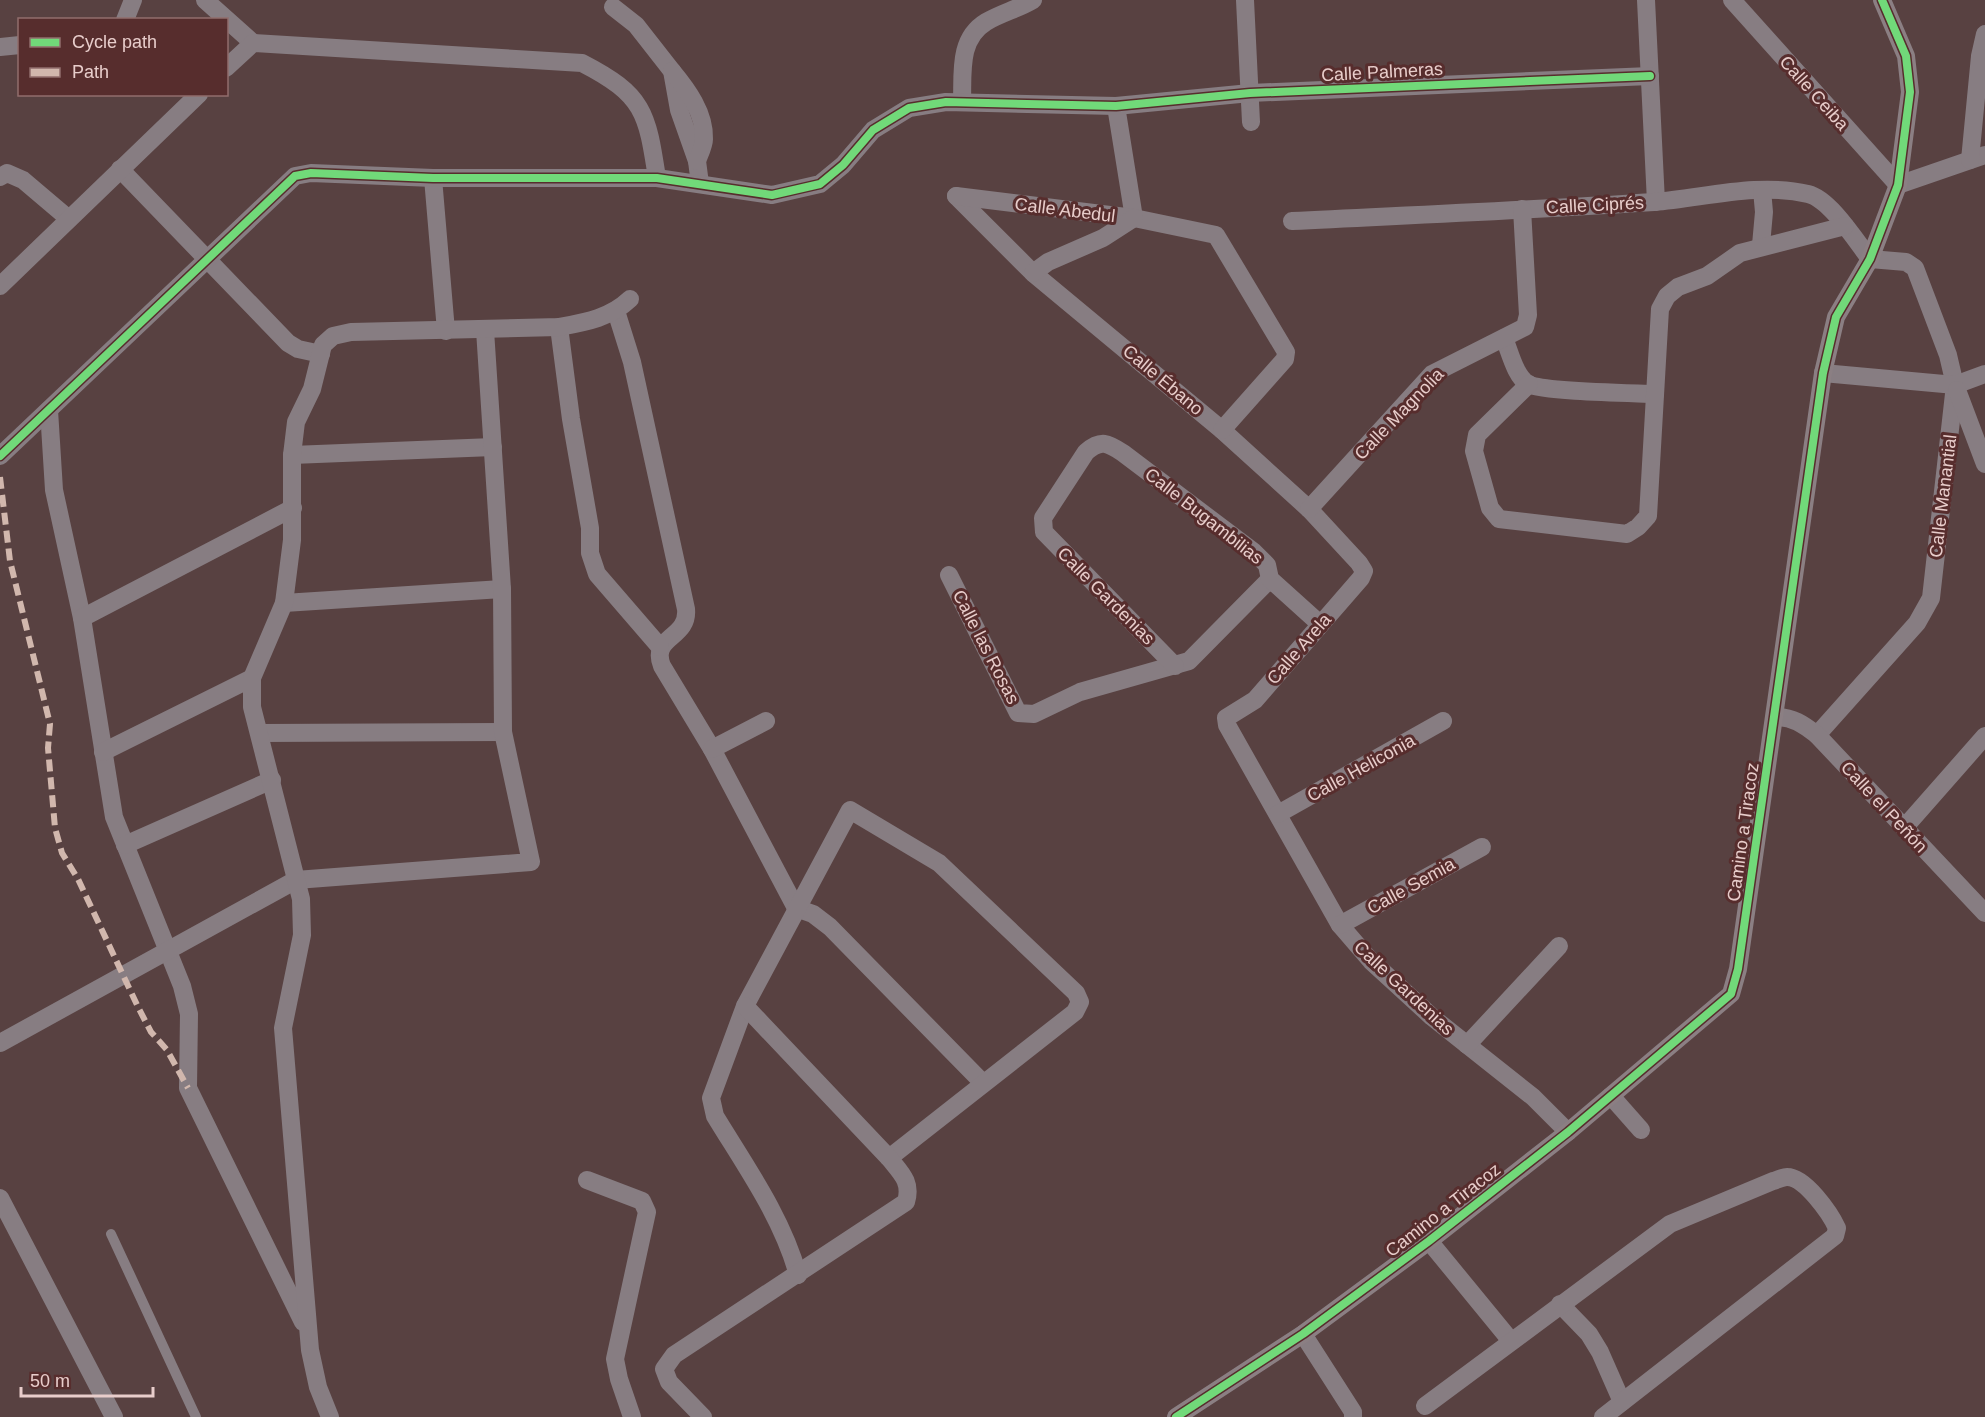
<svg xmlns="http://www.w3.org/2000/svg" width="1985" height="1417" font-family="Arial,sans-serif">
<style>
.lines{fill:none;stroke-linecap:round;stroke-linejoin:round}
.lane{stroke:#877d82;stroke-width:10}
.street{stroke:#877d82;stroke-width:18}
.secondary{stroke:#8b7f83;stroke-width:18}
.quiet{stroke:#d1b7ad;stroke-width:6;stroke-dasharray:12 6;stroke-linecap:butt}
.cycleway-casing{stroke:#572d2d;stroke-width:11}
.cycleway{stroke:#71d979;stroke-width:8}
.labels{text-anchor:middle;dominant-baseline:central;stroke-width:6;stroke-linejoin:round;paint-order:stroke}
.street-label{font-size:18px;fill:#e8cdcb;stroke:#572d2d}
</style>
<rect width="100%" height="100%" fill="#584141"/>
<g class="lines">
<!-- lane -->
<polyline class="lane" points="111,1234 196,1417"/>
<!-- street -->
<g class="street">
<polyline points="205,0 253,43"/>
<polyline points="1245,0 1251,122"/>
<polyline points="1646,0 1656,202"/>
<polyline points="1732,0 1898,185 1985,155"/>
<polyline points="613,7 636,25 672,71 679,110 697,161 700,184"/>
<polyline points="125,20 133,0"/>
<polyline points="0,47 20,45"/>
<path d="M226 68 253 43 582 63C644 95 647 112 657 178"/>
<path d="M672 71C687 89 705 113 704 139 704 146 699 155 697 161"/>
<path d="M962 102C963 73 958 39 986 22 1001 13 1018 9 1033 0"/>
<polyline points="1116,106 1134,218"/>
<polyline points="1970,160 1980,56 1985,34"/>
<polyline points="120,169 288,343 298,349 321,354"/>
<polyline points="0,177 7,173 23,180 69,219"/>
<polyline points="433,178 446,331"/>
<polyline points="956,196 1033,273 1222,430 1309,509 1359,563 1364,571 1361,578 1255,700 1226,718 1227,725 1340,925 1371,961 1432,1017 1533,1097 1568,1132"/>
<polyline points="956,196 1134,218 1216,235 1286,352 1285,359 1222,430"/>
<path d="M1292 221C1412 215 1534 210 1654 202 1704 198 1758 182 1808 194 1830 199 1856 241 1870 259L1906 262 1915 268 1948 355 1955 385 1931 598 1917 623 1817 735"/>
<polyline points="1761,245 1764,212 1762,190"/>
<polyline points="1033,273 1048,262 1103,238 1134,218"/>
<polyline points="0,286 199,94"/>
<path d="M616 311 632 362 686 609C689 639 650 636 662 666L712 749 796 908 813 914 830 927 983 1083"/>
<polyline points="559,327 571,419 590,528 590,553 597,574 660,647"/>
<path d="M1504 338C1510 352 1515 376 1528 384 1544 392 1632 393 1655 394"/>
<polyline points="1823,373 1955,385 1985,374"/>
<polyline points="1529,384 1477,435 1474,451 1490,508 1499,519 1627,534 1638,527 1648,516 1660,309 1667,296 1678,287 1707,276 1740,253 1845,226"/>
<polyline points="1957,390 1985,464"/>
<polyline points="49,410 54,490 82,618"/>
<polyline points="292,455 493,447"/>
<polyline points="0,456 295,176 311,173 433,178 657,178 772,195 820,184 843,165 873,130 909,108 946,102 1116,106 1250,93 1650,76"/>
<polyline points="293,508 82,618 114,817 182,986 189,1014 188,1088 303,1322"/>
<polyline points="1309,509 1432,374 1525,327 1528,315 1522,209"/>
<polyline points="949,575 1018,713 1034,714 1080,692 1189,661 1270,579"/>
<polyline points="284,603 502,589"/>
<path d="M1175 666 1044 532 1043 518 1086 452C1101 439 1108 443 1123 453L1254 552 1267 565 1270 579 1320 624"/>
<path d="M1775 717C1793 717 1803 724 1817 735L1985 913"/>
<polyline points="260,733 503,732"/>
<polyline points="712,749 766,721"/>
<polyline points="103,752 252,678"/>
<polyline points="1278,814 1443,721"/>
<polyline points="1904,828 1985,736"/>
<polyline points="125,845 272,780"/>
<polyline points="1340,925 1482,847"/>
<polyline points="0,1043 296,880 531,862 503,732 502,589 485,330"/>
<polyline points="1467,1045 1559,946"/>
<polyline points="1611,1096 1641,1130"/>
<polyline points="587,1180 642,1201 647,1212 615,1359 619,1379 632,1417"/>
<polyline points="0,1198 114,1417"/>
<polyline points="1429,1241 1511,1341"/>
<path d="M798 1275C782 1217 746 1167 715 1116L711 1098 745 1006 850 810 939 863 1076 993 1080 1002 1075 1012 889 1158"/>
<polyline points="1560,1304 1589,1334 1600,1352 1622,1402"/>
<polyline points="1303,1334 1353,1412 1353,1417"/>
<path d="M1425 1406 1670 1224 1773 1181C1777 1180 1783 1177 1787 1177 1805 1177 1830 1213 1837 1228L1835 1236 1603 1417"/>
<path d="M330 1417 318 1387 310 1350 283 1028 302 935 301 899 252 707V678L284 603 292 540V455L296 422 312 389 323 345 333 336 351 332 559 327C586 322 610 318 630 299"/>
<path d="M703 1417 669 1382 664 1369 674 1355 906 1202C912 1182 901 1173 889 1158L745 1006"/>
</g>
<!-- secondary -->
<polyline class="secondary" points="1176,1417 1303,1334 1429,1241 1568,1132 1731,994 1738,969 1823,373 1836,317 1870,259 1898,185 1910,92 1906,56 1882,0"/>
<!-- quiet -->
<polyline class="quiet" points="0,477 10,561 50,724 48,748 55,828 62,853 78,879 138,1007 151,1032 167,1050 188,1088"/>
<!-- cycleway casing -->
<g class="cycleway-casing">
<g id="cycleway">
<polyline points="0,456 295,176 311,173 433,178 657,178 772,195 820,184 843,165 873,130 909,108 946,102 1116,106 1250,93 1650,76"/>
<polyline points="1176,1417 1303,1334 1429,1241 1568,1132 1731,994 1738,969 1823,373 1836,317 1870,259 1898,185 1910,92 1906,56 1882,0"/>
</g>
</g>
<!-- cycleway -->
<use href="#cycleway" class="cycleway"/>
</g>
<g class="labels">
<!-- street labels -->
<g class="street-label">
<text transform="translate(1382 72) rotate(-3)">Calle Palmeras</text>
<text transform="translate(1814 93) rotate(48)">Calle Ceiba</text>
<text transform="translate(1595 205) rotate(-3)">Calle Ciprés</text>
<text transform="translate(1065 210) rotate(7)">Calle Abedul</text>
<text transform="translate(1163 380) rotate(40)">Calle Ébano</text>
<text transform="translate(1399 414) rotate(-46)">Calle Magnolia</text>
<text transform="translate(1943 496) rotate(-83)">Calle Manantial</text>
<text transform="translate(1204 516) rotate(38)">Calle Bugambilias</text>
<text transform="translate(1106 596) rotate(45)">Calle Gardenias</text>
<text transform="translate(986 647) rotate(63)">Calle las Rosas</text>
<text transform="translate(1299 649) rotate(-49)">Calle Arela</text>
<text transform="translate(1361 768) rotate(-29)">Calle Heliconia</text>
<text transform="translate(1884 807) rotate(47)">Calle el Peñón</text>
<text transform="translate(1743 832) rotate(-82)">Camino a Tiracoz</text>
<text transform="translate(1411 886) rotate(-29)">Calle Semia</text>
<text transform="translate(1404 988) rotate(43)">Calle Gardenias</text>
<text transform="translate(1443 1210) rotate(-38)">Camino a Tiracoz</text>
</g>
</g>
<!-- legend -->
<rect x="18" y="18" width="210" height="78" fill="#572d2d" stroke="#916d6c" stroke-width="1.5"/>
<rect x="30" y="38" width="30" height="9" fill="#71d979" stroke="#916d6c" stroke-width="1.5"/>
<text x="72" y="48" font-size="18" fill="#e8cdcb">Cycle path</text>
<rect x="30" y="68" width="30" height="9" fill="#d1b7ad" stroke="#916d6c" stroke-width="1.5"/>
<text x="72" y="78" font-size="18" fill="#e8cdcb">Path</text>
<!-- scale -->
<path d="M21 1387v9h132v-9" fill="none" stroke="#e8cdcb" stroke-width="3"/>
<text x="30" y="1387" font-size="18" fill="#e8cdcb" stroke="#572d2d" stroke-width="4.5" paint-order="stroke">50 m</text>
</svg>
